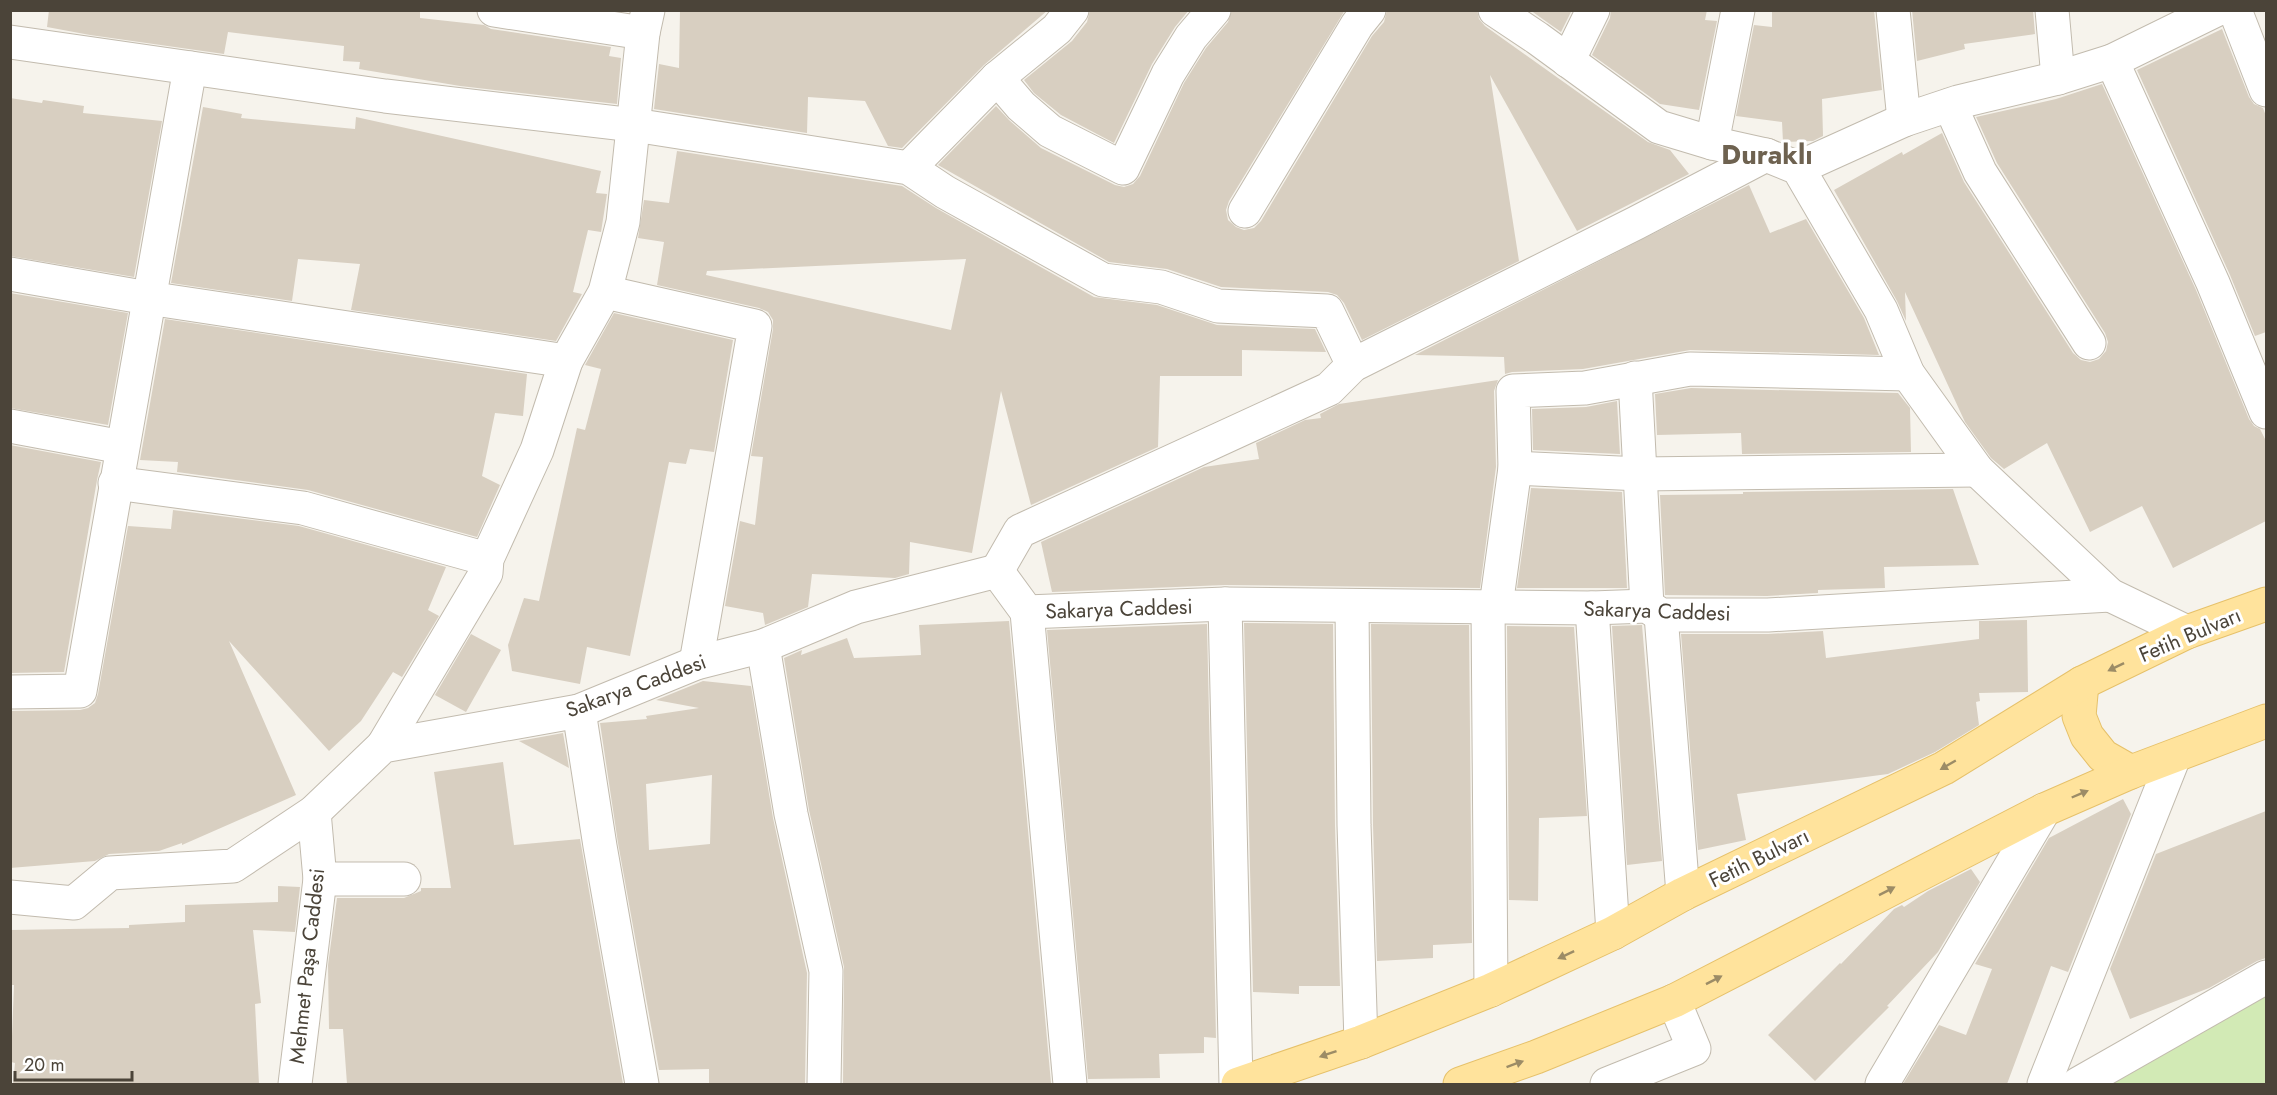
<svg xmlns="http://www.w3.org/2000/svg" width="2277" height="1095" font-family="Jost,sans-serif">
<style>
.green{fill:#d2eab5}
.building{fill:#d8cfc1;fill-rule:evenodd}
.lines{fill:none;stroke-linecap:round;stroke-linejoin:round}
.minor-casing{stroke:#c2bbae;stroke-width:35}
.major-casing{stroke:#e6c16a;stroke-width:35}
.minor{stroke:#fff;stroke-width:33}
.major{stroke:#ffe39c;stroke-width:33}
.oneway{fill:#9c8c66}
.labels{text-anchor:middle;dominant-baseline:central;stroke-width:6;stroke-linejoin:round;paint-order:stroke}
.street-label{font-size:21px;fill:#4b4439;stroke:#fff}
.district-label{font-size:27px;font-weight:bold;fill:#6e6250;stroke:#fff}
</style>
<rect width="100%" height="100%" fill="#f6f3ec"/>
<!-- green -->
<polygon class="green" points="2266,993 2266,1084 2111,1084 2125,1070"/>
<!-- building -->
<g class="building">
<polygon points="49,10 420,10 420,18 484,25 491,29 611,47 609,56 621,58 617,104 460,86 359,69 360,62 343,61 344,46 228,32 224,54 90,35 47,27"/>
<polygon points="680,10 1048,10 984,65 902,148 888,146 865,101 808,97 807,133 654,109 659,64 679,68"/>
<polygon points="1090,10 1189,10 1175,27 1152,64 1114,143 1061,115 1034,93 1024,80 1072,41 1087,22"/>
<polygon points="1232,10 1345,10 1229,201 1226,210 1228,220 1236,227 1244,230 1254,228 1261,221 1372,36 1384,22 1387,10 1477,10 1479,19 1485,26 1648,142 1670,150 1689,174 1577,231 1490,75 1519,261 1362,340 1344,303 1337,295 1328,292 1221,287 1167,269 1109,262 938,165 996,106 1009,120 1041,148 1115,185 1124,187 1133,184 1140,176 1184,83 1206,48 1228,22"/>
<polygon points="1530,10 1572,10 1561,32"/>
<polygon points="1611,10 1707,10 1705,20 1717,21 1699,110 1660,104 1592,55 1610,18"/>
<polygon points="1772,10 1874,10 1882,90 1822,99 1823,136 1813,141 1783,142 1782,122 1736,116 1754,25 1772,27"/>
<polygon points="1912,10 2033,10 2035,34 1964,44 1965,49 1917,61"/>
<polygon points="2222,29 2249,97 2254,104 2263,108 2266,116 2266,332 2255,336 2230,275 2137,70"/>
<polygon points="2102,84 2196,290 2249,419 2254,426 2260,429 2266,441 2266,521 2173,568 2142,506 2090,532 2047,443 2004,469 1991,458 1965,422 1905,292 1906,321 1897,301 1834,190 1902,152 1903,155 1942,133 1964,182 2073,353 2081,360 2090,362 2099,359 2106,351 2108,342 2105,333 1997,163 1976,117 2056,99"/>
<polygon points="10,98 42,103 43,100 84,106 83,113 162,121 134,277 10,256"/>
<polygon points="203,107 242,114 241,118 355,129 356,117 601,171 596,193 607,194 601,232 588,230 573,292 582,294 556,341 351,310 360,264 298,259 292,301 171,283"/>
<path d="M677 151 902 186 936 208 1094 297 1157 305 1217 325 1315 329 1326 352 1242 350V376H1160L1158 447 1031 505 1001 391 972 553 910 542 909 574 895 578 812 574 808 607 765 625 763 613 725 606 740 521 755 525 763 457 751 456 773 329V320L768 312 759 308 657 285 664 242 638 238 644 200 669 203ZM966 259 951 330 706 275 707 271Z"/>
<polygon points="1749,185 1770,233 1806,219 1864,318 1879,355 1690,350 1583,369 1512,372 1505,374 1504,357 1415,355"/>
<polygon points="10,293 128,313 108,425 10,408"/>
<polygon points="614,313 733,340 714,452 690,449 686,464 669,462 630,656 587,647 580,684 512,671 508,645 524,598 539,601 577,428 585,430 601,369 585,365"/>
<polygon points="165,319 527,374 523,416 495,413 482,476 500,485 477,537 308,490 177,472 178,462 140,460"/>
<polygon points="1498,380 1494,391 1496,467 1480,588 1225,585 1052,592 1041,542 1204,467 1259,459 1256,443 1305,420 1321,418 1320,414 1339,404"/>
<polygon points="1691,388 1898,393 1910,408 1911,452 1742,454 1741,433 1657,435 1655,394"/>
<polygon points="1617,401 1620,454 1533,450 1532,409 1586,407"/>
<polygon points="10,445 101,462 97,480 64,672 10,673"/>
<polygon points="1531,488 1622,492 1627,588 1517,588"/>
<polygon points="1953,489 1979,565 1884,567 1885,588 1818,590 1818,593 1767,596 1665,595 1660,495 1743,494 1743,492"/>
<polygon points="173,510 299,526 446,567 428,610 439,616 402,677 393,672 361,721 329,751 229,641 296,795 182,845 182,843 159,851 109,854 95,861 10,868 10,711 80,710 88,708 95,703 98,694 128,526 171,529"/>
<polygon points="2027,620 2028,692 1979,693 1980,701 1976,702 1979,725 1935,752 1888,774 1737,794 1746,840 1698,850 1681,634 1768,634 1823,631 1826,658 1979,639 1979,621"/>
<polygon points="1009,621 1051,1083 1033,1084 843,1084 844,967 809,810 784,658 802,650 801,655 847,638 854,658 921,655 919,625"/>
<polygon points="1244,623 1333,624 1335,826 1340,986 1299,986 1299,994 1253,992"/>
<polygon points="1207,624 1216,1038 1204,1037 1204,1053 1159,1054 1160,1078 1088,1079 1047,630"/>
<polygon points="1371,624 1469,625 1472,943 1433,945 1433,958 1377,961 1373,825"/>
<polygon points="1642,625 1662,861 1627,865 1612,626"/>
<polygon points="1507,626 1574,627 1587,816 1539,818 1538,901 1509,900"/>
<polygon points="471,634 501,650 466,712 435,695"/>
<path d="M703 681 751 686 773 818 807 973 805 1084H709V1069L659 1070 618 843 600 723 647 719 646 716 699 708 656 700ZM712 775 710 844 649 850 646 784Z"/>
<polygon points="563,733 569,768 519,741"/>
<polygon points="503,762 514,845 580,839 623,1084 347,1084 343,1029 329,1029 328,965 337,898 404,898 421,891 421,888 451,888 434,772"/>
<polygon points="2123,799 2131,814 2068,972 2051,966 2007,1084 1903,1084 1939,1025 1966,1035 1992,969 1975,964 2049,838"/>
<polygon points="2266,811 2266,958 2257,961 2209,988 2130,1019 2110,969 2156,854"/>
<polygon points="1971,869 1980,882 1938,952 1887,1006 1889,1007 1815,1081 1768,1035 1840,963 1841,964 1894,909 1902,905 1904,907 1928,891"/>
<polygon points="278,886 300,887 295,932 253,930 261,1003 255,1004 259,1084 13,1084 15,1063 11,1062 14,985 10,985 10,930 129,928 129,925 185,922 185,905 278,902"/>
</g>
<g class="lines">
<!-- minor casing -->
<g class="minor-casing">
<g id="minor">
<polyline points="494,10 643,33"/>
<polyline points="1495,10 1537,38 1659,127 1712,143 1766,155 1798,168 1881,310 1908,374 1977,470 2110,595 2187,632"/>
<polyline points="1893,10 1904,120"/>
<polyline points="2052,10 2058,78"/>
<polyline points="2235,10 2266,90"/>
<polyline points="10,42 385,96 634,125 909,168 945,192 1103,280 1161,287 1218,306 1327,311 1353,365"/>
<polyline points="1568,61 1593,10"/>
<polyline points="2112,61 2213,283 2266,412"/>
<polyline points="997,78 1021,106 1050,131 1123,168 1168,74 1191,37 1214,10"/>
<polyline points="1950,105 1980,172 2089,343"/>
<polyline points="1712,143 1738,10"/>
<polyline points="909,168 997,78 1057,29 1072,10"/>
<polyline points="1798,168 1904,120 1958,102 2058,78 2112,61 2216,10"/>
<polyline points="1245,211 1357,25 1369,10"/>
<polyline points="10,274 148,298 566,361 537,450 487,559 486,573 383,746"/>
<polyline points="605,292 755,326 696,663"/>
<polyline points="566,361 605,292 623,222 643,33 648,10"/>
<polyline points="1635,378 1647,606"/>
<polyline points="10,426 122,447"/>
<polyline points="1515,468 1640,474 1977,470"/>
<polyline points="115,483 303,508 487,559"/>
<polyline points="997,571 1027,612 1225,604 1592,608 1647,606 1661,615 1768,615 2110,595"/>
<polyline points="997,571 1020,531 1329,389 1353,365 1636,223 1766,155"/>
<polyline points="1225,604 1236,1084"/>
<polyline points="1352,606 1354,825 1361,1042"/>
<polyline points="1488,606 1491,990"/>
<polyline points="1496,606 1515,468 1513,391 1585,388 1690,369 1908,374"/>
<polyline points="1592,608 1613,933"/>
<polyline points="1027,612 1070,1084"/>
<polyline points="1661,615 1683,894"/>
<polyline points="763,646 791,814 826,971 824,1084"/>
<polyline points="10,692 80,691 190,68"/>
<polyline points="579,711 600,846 642,1084"/>
<polyline points="320,879 404,879"/>
<polyline points="10,897 74,903 110,873 233,866 314,812 383,746 579,711 696,663 763,646 856,607 997,571"/>
<polyline points="295,1084 320,879 314,812"/>
<polyline points="1607,1084 1694,1049 1674,1001"/>
<polyline points="1882,1084 2044,810"/>
<polyline points="2044,1084 2174,757"/>
<polyline points="2078,1084 2266,977"/>
</g>
</g>
<!-- major casing -->
<g class="major-casing">
<g id="major">
<polyline points="2082,683 2079,716 2087,736 2103,756 2131,772"/>
<polyline points="1238,1084 1361,1042 1491,990 1613,933 1683,894 1944,768 2082,683 2187,632 2266,604"/>
<polyline points="1460,1084 1536,1057 1674,1001 2044,810 2131,772 2266,721"/>
</g>
</g>
<!-- minor -->
<use href="#minor" class="minor"/>
<!-- major -->
<use href="#major" class="major"/>
</g>
<!-- one-way arrows -->
<defs><path id="oneway-solid" d="M-6-.8H1V-3.2L6.5 0L1 3.2V.8H-6Z" transform="scale(1.5)"/></defs>
<g class="oneway">
<use href="#oneway-solid" transform="translate(2116 667) rotate(154)"/>
<use href="#oneway-solid" transform="translate(1948 765) rotate(150)"/>
<use href="#oneway-solid" transform="translate(2080 794) rotate(-23)"/>
<use href="#oneway-solid" transform="translate(1887 891) rotate(-27)"/>
<use href="#oneway-solid" transform="translate(1566 955) rotate(155)"/>
<use href="#oneway-solid" transform="translate(1714 980) rotate(-27)"/>
<use href="#oneway-solid" transform="translate(1328 1054) rotate(161)"/>
<use href="#oneway-solid" transform="translate(1515 1064) rotate(-20)"/>
</g>
<g class="labels">
<!-- street labels -->
<g class="street-label">
<text transform="translate(1119 609) rotate(-2)">Sakarya Caddesi</text>
<text transform="translate(1657 611) rotate(2)">Sakarya Caddesi</text>
<text transform="translate(2190 635) rotate(-23)">Fetih Bulvarı</text>
<text transform="translate(636 686) rotate(-20)">Sakarya Caddesi</text>
<text transform="translate(1759 858) rotate(-26)">Fetih Bulvarı</text>
<text transform="translate(307 966) rotate(-84)">Mehmet Paşa Caddesi</text>
</g>
<!-- district labels -->
<g class="district-label">
<text x="1767" y="154">Duraklı</text>
</g>
</g>
<!-- border -->
<rect width="2277" height="1095" fill="none" stroke="#4b4439" stroke-width="24"/>
<!-- scale -->
<path d="M15 1071v9h117v-9" fill="none" stroke="#4b4439" stroke-width="3"/>
<text x="24" y="1071" font-size="18" fill="#4b4439" stroke="#ffffff" stroke-width="4.5" paint-order="stroke">20 m</text>
</svg>
